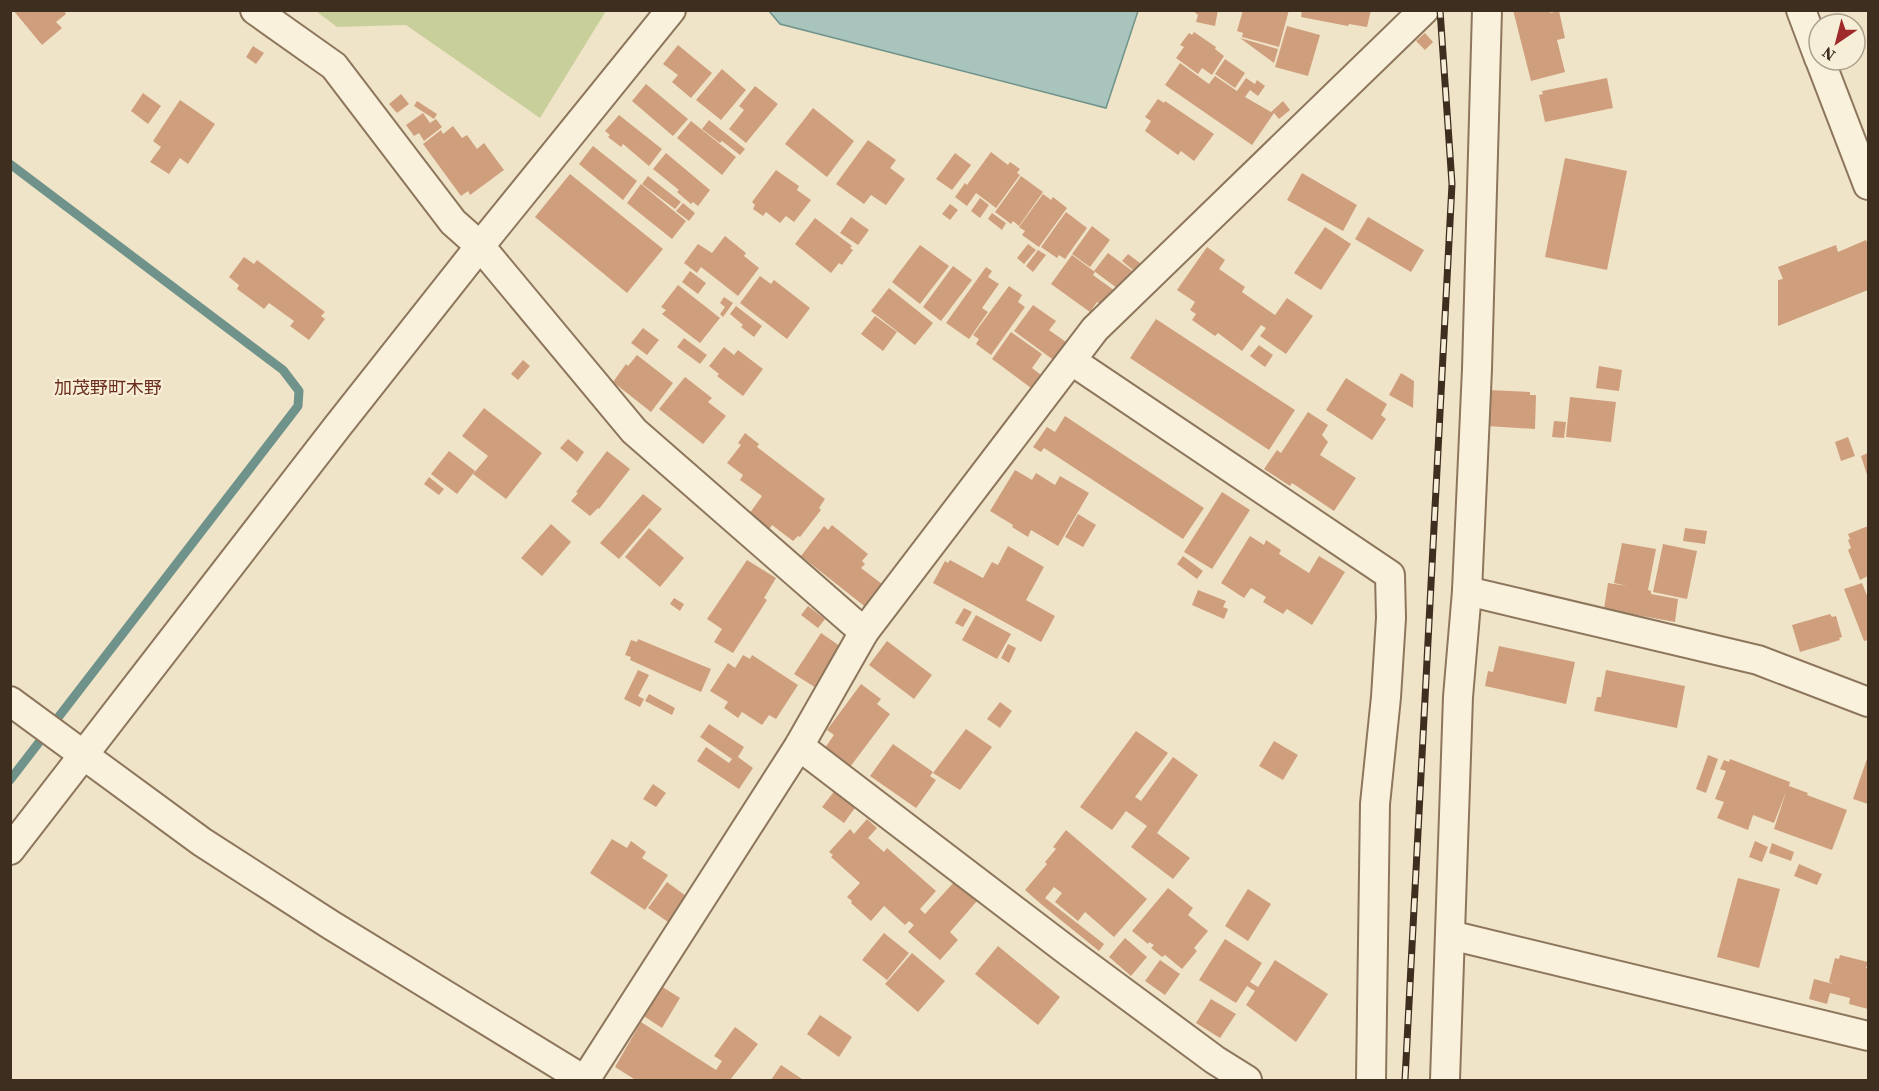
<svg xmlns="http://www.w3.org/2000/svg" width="1879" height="1091" font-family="'Source Serif 4','Noto Sans JP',serif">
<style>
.green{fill:#c9cf9b}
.water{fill:#a9c4bc;stroke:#6f938a;stroke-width:1.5}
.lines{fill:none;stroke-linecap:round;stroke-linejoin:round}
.stream{stroke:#6f938a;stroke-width:9}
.building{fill:#cf9f7d}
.minor-casing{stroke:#8d765c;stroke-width:32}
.minor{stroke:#faf1dc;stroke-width:28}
.rail-casing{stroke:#3d2e20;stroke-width:7}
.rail{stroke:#f7eed8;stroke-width:4.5;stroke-dasharray:14;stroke-linecap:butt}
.labels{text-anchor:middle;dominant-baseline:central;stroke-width:4.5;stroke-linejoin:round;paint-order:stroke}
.quarter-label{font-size:18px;fill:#6b2e1e;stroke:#f7eed8}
</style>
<rect width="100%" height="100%" fill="#f0e4c8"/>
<!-- green -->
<polygon class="green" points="316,11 606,11 540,118 406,25 337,27"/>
<!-- water -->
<polygon class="water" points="769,11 1138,11 1106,108 780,24"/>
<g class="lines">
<!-- stream -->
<polyline class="stream" points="10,164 283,370 299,391 298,406 10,780"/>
</g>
<!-- building -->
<g class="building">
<polygon points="13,10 64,10 66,14 56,22 62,28 42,45"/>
<polygon points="1192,10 1218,10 1215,26 1196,22 1198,15"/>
<polygon points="1243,10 1289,10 1279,47 1242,37 1243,33 1237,31"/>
<polygon points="1302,10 1371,10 1367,27 1349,24 1348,26 1301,17"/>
<polygon points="1513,10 1550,10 1550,13 1559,11 1565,38 1557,40 1565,72 1531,81"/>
<polygon points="1287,26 1320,35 1308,76 1275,67"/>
<polygon points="1194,32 1216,47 1215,49 1224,56 1212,75 1202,68 1198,74 1176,58 1184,47 1180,45 1189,33 1192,35"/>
<polygon points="1425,33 1433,42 1425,50 1416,41"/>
<polygon points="1240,38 1278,49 1274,63"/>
<polygon points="678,45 712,73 691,98 672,82 678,75 663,64"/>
<polygon points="253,46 264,53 256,64 246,57"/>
<polygon points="1225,59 1245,73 1235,88 1215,74"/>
<polygon points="1180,63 1209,84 1215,76 1237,91 1246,78 1255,84 1257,80 1265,86 1258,96 1250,90 1245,97 1271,112 1283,101 1290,110 1279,119 1274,113 1252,145 1165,85"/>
<polygon points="722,69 746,90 721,120 696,100"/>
<polygon points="1607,78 1613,108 1545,122 1539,95 1543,94 1542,91"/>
<polygon points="646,84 688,119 673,136 632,101"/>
<polygon points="755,86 778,104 746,143 729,129 744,110 739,106"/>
<polygon points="143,93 161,106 148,124 131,111"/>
<polygon points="401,94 409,104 397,113 389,104"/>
<polygon points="1158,99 1164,103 1165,101 1214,134 1194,161 1181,151 1178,155 1145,131 1151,121 1145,117"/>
<polygon points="180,100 215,124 188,164 180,158 169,174 150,162 161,147 153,141"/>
<polygon points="417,101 437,114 434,119 414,106"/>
<polygon points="813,108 854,141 827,177 785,144"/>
<polygon points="423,113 430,123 436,119 442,127 424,141 419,133 414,136 406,125"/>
<polygon points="619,115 662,149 649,166 623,144 621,147 608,137 610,135 605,131"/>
<polygon points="709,120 745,149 740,155 722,141 720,143 702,129"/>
<polygon points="691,121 736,157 722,175 677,138"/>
<polygon points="453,126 462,138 467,135 477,149 484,143 504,170 470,195 468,191 461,196 423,144 441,130 443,134"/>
<polygon points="868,140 896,160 890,168 905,179 886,205 871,195 864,204 836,184"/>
<polygon points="593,146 637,181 623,200 579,164"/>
<polygon points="991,152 1008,165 1010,162 1020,169 1017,173 1020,175 996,208 976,193 967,206 955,197 965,183 967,185"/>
<polygon points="666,153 710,190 698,206 693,202 691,204 677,192 679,190 653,169"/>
<polygon points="955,153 971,165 952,190 936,179"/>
<polygon points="1565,158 1627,171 1607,270 1545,257"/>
<polygon points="776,170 799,186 797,190 811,200 794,222 786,216 780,223 766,212 763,216 753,209 755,205 752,202"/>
<polygon points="1302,173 1357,205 1343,231 1287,200"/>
<polygon points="570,174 663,249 627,293 535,217"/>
<polygon points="648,176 681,202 675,209 642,184"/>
<polygon points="1021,176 1043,192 1019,226 1013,221 1011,224 995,212"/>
<polygon points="641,184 686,221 672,239 627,203"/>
<polygon points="1043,194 1051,200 1053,197 1067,208 1039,247 1022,235 1025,231 1019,227"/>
<polygon points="980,198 989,205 980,218 971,211"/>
<polygon points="683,203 695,213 689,221 676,211"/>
<polygon points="950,204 958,210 950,220 942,214"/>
<polygon points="1066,212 1087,228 1065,259 1059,255 1057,258 1041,247"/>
<polygon points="992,213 1006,223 1002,230 988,219"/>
<polygon points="851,217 869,230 858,245 840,233"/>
<polygon points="1368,217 1424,250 1411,272 1355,239"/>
<polygon points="815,218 852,246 850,248 853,250 842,265 839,263 831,273 795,244"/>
<polygon points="1092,226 1110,240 1090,267 1072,254"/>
<polygon points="1325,227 1351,244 1321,290 1294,273"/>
<polygon points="725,236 746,253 744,256 759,268 738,296 701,267 697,273 684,263 698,244 712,253"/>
<polygon points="1866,240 1868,245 1868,290 1778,326 1778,280 1783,279 1778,267 1836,245 1838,252"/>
<polygon points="1028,244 1036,250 1024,264 1017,258"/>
<polygon points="920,245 949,266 920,304 892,282"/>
<polygon points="1207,247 1225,260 1219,269 1245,287 1242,292 1275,315 1287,298 1313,316 1286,354 1260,336 1266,328 1261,325 1242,351 1218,333 1215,336 1192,320 1196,314 1190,310 1195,302 1177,290"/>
<polygon points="1038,250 1046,255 1033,272 1026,266"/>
<polygon points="1108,253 1135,273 1121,291 1094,271"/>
<polygon points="1128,254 1144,266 1138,274 1122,261"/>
<polygon points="1072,255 1095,272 1093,275 1115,291 1104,306 1097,302 1090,312 1051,284"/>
<polygon points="244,257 254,264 257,260 325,312 321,316 325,319 309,340 290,326 294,321 269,303 264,309 237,289 239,285 229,277"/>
<polygon points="953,266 972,280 941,321 923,307"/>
<polygon points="986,267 992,271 988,277 999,284 982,308 988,312 969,339 946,323"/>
<polygon points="690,271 706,283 698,294 682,282"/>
<polygon points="760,276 771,284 774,280 810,308 787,339 740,303"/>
<polygon points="678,285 720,318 700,343 662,314 666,310 661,307"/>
<polygon points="1009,286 1022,295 1018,302 1025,307 991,355 976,344 979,339 973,335"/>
<polygon points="889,288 933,323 915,345 871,311"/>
<polygon points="724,297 733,303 723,317 720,314 725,307 720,303"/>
<polygon points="1033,305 1056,321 1049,330 1076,349 1063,367 1014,331"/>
<polygon points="736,306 762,326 754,337 741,327 743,325 730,314"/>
<polygon points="875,316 897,332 883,351 861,334"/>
<polygon points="1156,319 1295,410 1269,450 1130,358"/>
<polygon points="643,328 659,340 647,355 631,343"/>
<polygon points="1011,332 1042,354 1032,368 1041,375 1031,388 992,359"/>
<polygon points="684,338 707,355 700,364 677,347"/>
<polygon points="1259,345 1273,355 1265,367 1250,356"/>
<polygon points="724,347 734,355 738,350 763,369 743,396 717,376 719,374 709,366"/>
<polygon points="637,355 673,383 651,412 613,382 626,364 628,366"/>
<polygon points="523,360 530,366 518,380 511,374"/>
<polygon points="1599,366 1622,370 1619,391 1596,388"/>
<polygon points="1401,373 1414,381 1413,408 1389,395"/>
<polygon points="685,377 712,398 708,402 726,416 703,444 659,409"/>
<polygon points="1346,378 1387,404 1381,415 1386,419 1372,440 1326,410"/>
<polygon points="1489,390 1530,392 1530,395 1536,395 1535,429 1487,426"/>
<polygon points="1570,397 1616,402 1611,442 1566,437"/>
<polygon points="484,408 542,453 506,499 473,474 488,456 462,436"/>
<polygon points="1308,412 1328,425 1322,435 1328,442 1320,455 1356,478 1334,511 1292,483 1290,486 1264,469 1277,450 1281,453"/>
<polygon points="1065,416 1204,508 1183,539 1044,448 1041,452 1033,447 1047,427 1055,432"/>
<polygon points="1554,421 1566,422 1564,438 1552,437"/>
<polygon points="745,433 759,444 757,447 825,499 819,508 821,510 800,537 798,536 793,541 772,525 764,537 744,521 762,496 740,480 743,475 727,463 741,445 738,443"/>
<polygon points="1848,437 1855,456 1841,461 1835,442"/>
<polygon points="568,439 584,452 577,462 560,448"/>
<polygon points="449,451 475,471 457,494 431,474"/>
<polygon points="607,451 630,469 599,509 598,508 590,516 571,501 578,493 576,492"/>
<polygon points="1868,453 1868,478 1861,456"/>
<polygon points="1015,470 1032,480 1036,473 1055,485 1060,476 1089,493 1058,546 1031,530 1028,537 1012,527 1013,525 990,511"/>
<polygon points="429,477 444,489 439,495 424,484"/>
<polygon points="1222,492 1250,510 1212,569 1184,552"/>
<polygon points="643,494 662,509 619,559 600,543"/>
<polygon points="1078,514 1096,525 1083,547 1065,537"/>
<polygon points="551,524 571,542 542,576 521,558"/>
<polygon points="832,525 868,554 862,561 865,564 861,568 882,584 877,590 881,593 868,609 801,556 824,526 828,530"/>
<polygon points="1868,526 1868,576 1860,580 1848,550 1851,548 1848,540 1850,539 1848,534"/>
<polygon points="649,528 684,558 660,587 625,557"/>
<polygon points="1685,528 1707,531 1705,544 1683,541"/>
<polygon points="1250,536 1264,545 1266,540 1281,550 1279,554 1309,573 1319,556 1345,572 1312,625 1287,609 1283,614 1263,602 1266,597 1251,588 1244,598 1221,583"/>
<polygon points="1622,543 1656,549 1648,590 1651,591 1651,594 1678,599 1675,622 1604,609 1608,583 1627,586 1614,583"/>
<polygon points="1663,544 1697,551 1687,599 1653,592"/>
<polygon points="1008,546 1044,567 1026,600 1055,616 1041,642 933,583 945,561 948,563 950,560 983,578 992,562 998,565"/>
<polygon points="1183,556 1203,571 1197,579 1177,564"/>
<polygon points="747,560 776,578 764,598 767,600 733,653 714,642 722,629 707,619"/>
<polygon points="1862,583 1868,598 1868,640 1864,641 1844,589"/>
<polygon points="1198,590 1226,601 1223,607 1228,609 1224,619 1192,605"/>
<polygon points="674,598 684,604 680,611 670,604"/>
<polygon points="808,606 825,619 818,628 801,615"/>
<polygon points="964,608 972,612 963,627 955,623"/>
<polygon points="1830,614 1832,617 1836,616 1842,637 1839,638 1840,640 1800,652 1792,625"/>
<polygon points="976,615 1011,634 997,659 962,640"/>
<polygon points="821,633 847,651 821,691 794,674"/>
<polygon points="638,639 711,669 701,692 630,660 631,657 625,655 631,640 637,642"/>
<polygon points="887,641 932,675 914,699 869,665"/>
<polygon points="1008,644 1016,648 1009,663 1001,658"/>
<polygon points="1499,646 1575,662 1566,704 1485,686 1488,671 1493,672"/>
<polygon points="743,655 750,659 752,655 798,685 776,719 769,715 762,725 742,712 738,718 724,708 728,702 710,691 728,663 735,668"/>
<polygon points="638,670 649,675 638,696 644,699 640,707 624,699"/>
<polygon points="1606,670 1685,686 1677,728 1594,711 1597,697 1601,697"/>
<polygon points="861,684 881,699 877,704 890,714 850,767 824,749 834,735 827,730"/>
<polygon points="649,694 675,708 672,715 645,701"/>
<polygon points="1000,702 1012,711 1000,728 987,719"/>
<polygon points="709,724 744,747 738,757 753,768 739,789 697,761 706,747 729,763 732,759 700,737"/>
<polygon points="966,729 992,747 960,790 933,773"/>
<polygon points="1136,731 1168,753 1135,797 1141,801 1173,757 1198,775 1157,833 1190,858 1173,879 1131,847 1147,826 1126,811 1112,830 1080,807"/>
<polygon points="1274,741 1298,755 1283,780 1259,766"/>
<polygon points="893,744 933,772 930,776 936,780 916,808 870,776"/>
<polygon points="1708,755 1718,759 1706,793 1696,789"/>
<polygon points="1868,756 1868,804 1853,799"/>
<polygon points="1730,759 1790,782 1789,786 1808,793 1807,795 1847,810 1832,850 1774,829 1786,792 1774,823 1753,815 1748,830 1717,818 1724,802 1715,799 1726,771 1720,769 1724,760 1729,762"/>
<polygon points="653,784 666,793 656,807 643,799"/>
<polygon points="836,789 857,805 844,823 822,807"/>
<polygon points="867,819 877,828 868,838 884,852 887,848 936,891 920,909 925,914 955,881 977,901 950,932 958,940 940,960 908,932 914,925 909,921 905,925 884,906 871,921 851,903 852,901 847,897 860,883 831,857 833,855 829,852 850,829 854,834"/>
<polygon points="1066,830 1147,899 1114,937 1085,912 1078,921 1055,902 1062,893 1054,887 1045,898 1104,944 1099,951 1041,904 1025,890 1047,864 1045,862 1056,849 1053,847"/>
<polygon points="612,839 627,848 631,841 646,852 642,858 668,875 645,910 590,873"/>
<polygon points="1755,841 1768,847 1762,862 1749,857"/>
<polygon points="1772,843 1794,852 1791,861 1769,853"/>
<polygon points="1799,864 1822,874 1817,885 1794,876"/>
<polygon points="1738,878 1780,889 1759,968 1717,957"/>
<polygon points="667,882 686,896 668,922 648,908"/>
<polygon points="1168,888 1193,908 1188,915 1208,931 1194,948 1197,951 1182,969 1165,955 1162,957 1151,948 1154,945 1149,942 1148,944 1132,931"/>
<polygon points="1248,889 1271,904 1248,941 1225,926"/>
<polygon points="884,933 909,953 887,980 862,960"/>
<polygon points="1125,938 1147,957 1131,976 1109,957"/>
<polygon points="1225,939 1262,963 1250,982 1258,987 1275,960 1328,994 1296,1042 1246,1005 1255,991 1247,986 1236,1003 1199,980"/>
<polygon points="998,946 1060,997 1038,1025 975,974"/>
<polygon points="912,953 945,981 918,1012 885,984"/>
<polygon points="1840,955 1868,962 1866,968 1868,968 1868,1009 1849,1004 1850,998 1830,993 1827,1004 1809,999 1814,979 1833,984 1829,982 1835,958 1839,959"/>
<polygon points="1160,960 1180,974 1165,995 1145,981"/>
<polygon points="661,986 680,998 662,1028 642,1015"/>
<polygon points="1211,999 1236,1014 1220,1038 1196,1023"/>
<polygon points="820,1015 852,1037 839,1057 807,1034"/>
<polygon points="641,1022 716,1070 722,1061 714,1056 735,1027 758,1044 730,1080 633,1080 634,1079 615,1067"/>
<polygon points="781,1065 802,1079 801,1080 771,1080"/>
</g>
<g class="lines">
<!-- minor casing -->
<g class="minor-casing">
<g id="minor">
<polyline points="255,10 334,66 453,222 480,246 634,431 864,632"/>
<polyline points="1801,10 1819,58"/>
<polyline points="1820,60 1868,185"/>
<polyline points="1072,361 1390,575 1391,618 1386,697 1375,804 1371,1080"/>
<polyline points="1467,591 1758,660 1868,702"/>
<polyline points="10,701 202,842 331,925 584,1080"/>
<polyline points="799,746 1069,952 1215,1060 1247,1080"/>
<polyline points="10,850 337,427 480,246 671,10"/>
<polyline points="1450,935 1868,1036"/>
<polyline points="585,1080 799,746 864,632 1095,329 1424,10"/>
<polyline points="1445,1080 1458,697 1467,591 1477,369 1487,10"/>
</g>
</g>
<!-- minor -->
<use href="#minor" class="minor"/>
<!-- rail casing -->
<g class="rail-casing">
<polyline id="rail" points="1405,1080 1452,184 1440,10"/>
</g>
<!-- rail -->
<use href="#rail" class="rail"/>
</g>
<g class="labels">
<!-- quarter labels -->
<g class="quarter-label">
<text x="108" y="387">加茂野町木野</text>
</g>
</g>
<!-- border -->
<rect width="1879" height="1091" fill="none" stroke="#3d2e20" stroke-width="24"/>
<!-- north arrow -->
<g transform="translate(1837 42) rotate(215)"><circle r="28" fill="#f7eed8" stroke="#ada18e" stroke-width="1.5"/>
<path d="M0-4.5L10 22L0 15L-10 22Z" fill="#9e2a2b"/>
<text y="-9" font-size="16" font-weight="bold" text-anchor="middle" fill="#3d2e20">N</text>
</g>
</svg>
